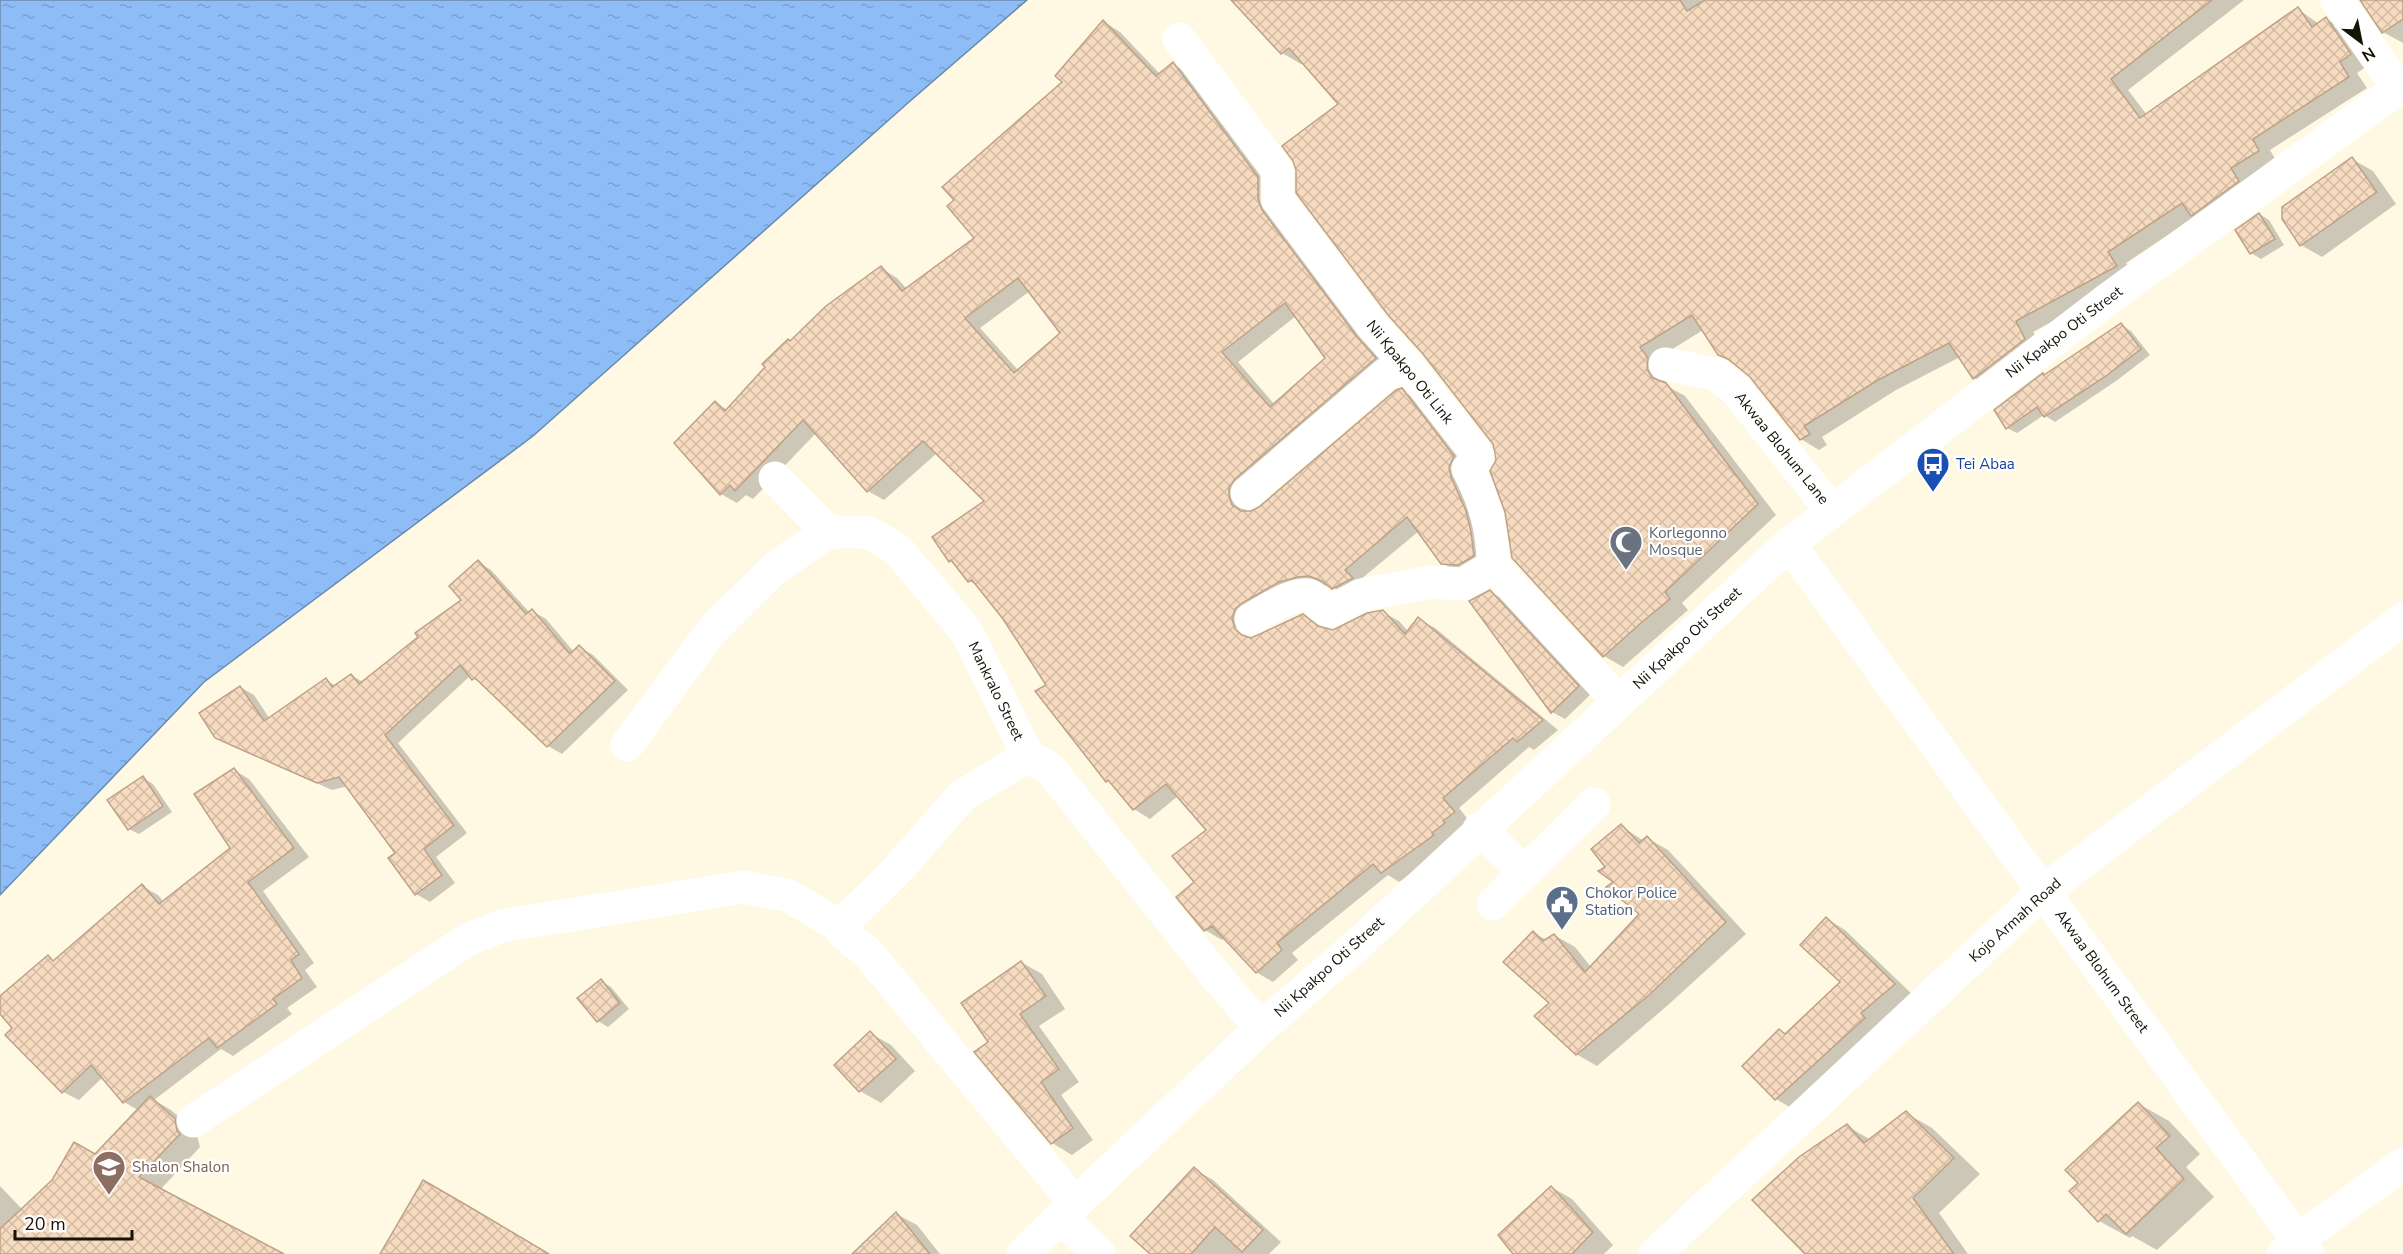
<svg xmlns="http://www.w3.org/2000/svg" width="2403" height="1254" font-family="'Nunito Sans',sans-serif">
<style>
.water{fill:url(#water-ripples);stroke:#6989af;stroke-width:1.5}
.shadow{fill:#0003;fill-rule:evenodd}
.building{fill:url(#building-cross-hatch);stroke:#bda288;stroke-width:1.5;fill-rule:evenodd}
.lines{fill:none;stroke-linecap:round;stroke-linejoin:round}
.minor{stroke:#fff;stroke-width:33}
.major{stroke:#fff;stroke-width:33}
.labels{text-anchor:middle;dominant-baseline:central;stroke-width:4.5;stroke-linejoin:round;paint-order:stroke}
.street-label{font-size:15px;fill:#161307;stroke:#fff}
.transit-label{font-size:15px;fill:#164399;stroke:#fff;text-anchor:start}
.worship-label{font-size:15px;fill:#5b616d;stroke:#fff;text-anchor:start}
.service-label{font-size:15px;fill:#4e5e75;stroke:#fff;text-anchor:start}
.education-label{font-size:15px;fill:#785e54;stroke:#fff;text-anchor:start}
</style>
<defs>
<pattern id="water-ripples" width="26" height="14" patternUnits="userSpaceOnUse" patternTransform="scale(1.5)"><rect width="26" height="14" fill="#8dbcf7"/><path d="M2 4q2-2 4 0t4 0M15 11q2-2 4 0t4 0" fill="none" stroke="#79a1d2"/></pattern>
<pattern id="building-cross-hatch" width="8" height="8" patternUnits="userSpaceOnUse" patternTransform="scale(1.5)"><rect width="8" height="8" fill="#f7dbc0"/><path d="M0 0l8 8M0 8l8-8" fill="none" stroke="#d3bba4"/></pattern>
</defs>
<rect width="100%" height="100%" fill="#fff9e4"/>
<!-- water -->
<polygon class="water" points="0,0 1027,0 909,102 533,436 204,682 0,895"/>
<!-- shadow -->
<g class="shadow">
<polygon points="1259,0 2244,0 2128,90 2147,115 2298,9 2319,24 2326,19 2345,30 2369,65 2357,73 2367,88 2270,150 2277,162 2126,263 2134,277 2033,332 2043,350 1993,389 1974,378 1960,357 1896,390 1822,437 1827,445 1819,450 1801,439 1751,376 1719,354 1703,330 1658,358 1666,370 1665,381 1669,387 1685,396 1776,515 1682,603 1688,610 1623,667 1604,656 1513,558 1494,444 1297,170 1294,160 1340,105 1303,62 1301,64 1282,53"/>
<polygon points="2362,0 2403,0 2403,43 2383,32"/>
<path d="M1104 22 1120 32 1160 74 1173 64 1190 74 1274 187 1391 368 1245 506 1247 513 1260 508 1401 390 1418 400 1470 466 1490 565 1459 573 1442 563 1419 531 1360 580 1350 598 1331 586 1315 585 1248 628 1250 636 1229 624 1228 626 1249 639 1303 615 1325 629 1333 631 1382 612 1399 621 1408 631 1418 619 1435 628 1558 730 1534 750 1529 747 1459 808 1470 822 1450 845 1399 882 1388 875 1292 953 1298 960 1273 982 1256 972 1225 938 1222 940 1205 930 1178 897 1196 883 1208 830 1178 796 1150 819 1134 809 1115 785 1107 780 1004 618 979 586 969 581 956 564 950 561 987 501 937 453 884 500 868 491 816 433 753 499 746 495 737 503 721 494 715 403 728 410 791 343 881 268 897 278 907 289 976 238 956 200 1064 82ZM1030 291 1062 333 1019 371 980 328ZM1296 316 1327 358 1275 405 1238 362Z"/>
<polygon points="2352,159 2373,171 2396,204 2322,257 2301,245"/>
<polygon points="2259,214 2269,220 2284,245 2261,259 2251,253 2237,230"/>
<polygon points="2121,325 2131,331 2150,355 2116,381 2055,422 2044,415 2017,433 2007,428 2045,376"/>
<polygon points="478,562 491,570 530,613 532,611 546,619 574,652 579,647 593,655 628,690 562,754 548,746 486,687 470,676 398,743 467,833 436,857 455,883 430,902 416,894 397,853 348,786 332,790 231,745 240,687 254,695 270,719 326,680 336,686 351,675 363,682 463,600"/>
<polygon points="1490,592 1503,599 1591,694 1565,719 1552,712"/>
<polygon points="234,770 249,779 309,857 263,891 314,963 305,970 317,987 287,1008 292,1014 233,1056 221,1049 154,1100 171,1110 196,1132 200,1147 160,1190 281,1254 0,1254 0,1186 23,1210 95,1156 138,1110 124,1102 103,1077 79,1100 63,1092 0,1012 0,998 48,957 55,961 142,886 158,895 164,902 232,848"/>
<polygon points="143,778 153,784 172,812 139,834 129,829"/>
<polygon points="1621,826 1644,841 1647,838 1668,850 1746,934 1668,1005 1597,1066 1576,1054 1552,1003 1533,933 1547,940 1554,935 1575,947 1591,967 1641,913 1607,867"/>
<polygon points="1827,919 1845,930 1913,995 1795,1110 1776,1099 1744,1066 1780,1030 1786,1034 1842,982"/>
<polygon points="1021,962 1042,974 1065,1009 1039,1026 1079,1082 1061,1095 1093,1140 1072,1155 1052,1143 990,1042"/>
<polygon points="601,981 611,987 629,1009 608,1027 598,1021"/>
<polygon points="870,1033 891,1045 915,1071 881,1103 860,1091 836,1065"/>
<polygon points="2139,1104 2169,1121 2200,1154 2186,1167 2214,1197 2157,1250 2132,1236 2130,1238 2099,1221"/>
<polygon points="1906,1113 1932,1128 1980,1174 1939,1213 1968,1254 1807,1254 1847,1126 1871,1140"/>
<polygon points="1194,1169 1213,1180 1281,1242 1269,1254 1152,1254"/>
<polygon points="1551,1187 1572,1199 1613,1245 1604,1254 1515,1254"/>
<polygon points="896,1214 917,1225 940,1254 855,1254"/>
</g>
<!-- building -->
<g class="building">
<polygon points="1231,0 1680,0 1687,11 1705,0 2212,0 2111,79 2140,118 2298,7 2312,27 2326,17 2351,54 2340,62 2349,77 2253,139 2259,151 2231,168 2239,181 2191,216 2182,203 2108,252 2117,266 2016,321 2025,339 1973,379 1949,343 1878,380 1804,426 1810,434 1800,440 1750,377 1728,359 1718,355 1692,315 1640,347 1648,358 1647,369 1652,378 1666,383 1758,504 1665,592 1670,599 1642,622 1603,657 1512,558 1505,512 1490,471 1496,460 1493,444 1423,354 1388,315 1296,193 1296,170 1293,161 1282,146 1338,104 1289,48 1281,54"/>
<polygon points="2360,0 2403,0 2403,19 2382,33"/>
<path d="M1103 20 1156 76 1173 62 1258 177V199L1262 210 1358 338 1376 358 1235 479 1229 487V496L1232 505 1241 511H1251L1259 507 1396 390 1402 388 1454 456 1449 467 1451 477 1466 511 1471 532 1474 556 1458 565 1441 564 1407 517 1345 570 1353 578 1332 589 1322 581 1309 576 1298 577 1279 582 1242 603 1235 609 1232 618 1235 629 1242 635 1251 638 1303 614 1318 626 1333 630 1367 613 1383 610 1405 634 1418 617 1543 720 1517 742 1513 738 1443 798 1455 812 1443 821 1445 823 1432 833 1434 835 1381 873 1373 864 1277 943 1282 950 1256 973 1212 926 1204 931 1176 897 1194 882 1172 856 1206 830 1166 784 1133 810 1108 780 1106 782 1035 691 1046 685 1003 619 972 580 968 582 951 560 949 562 932 537 984 501 923 441 867 492 803 420 735 491 730 485 720 495 674 443 715 401 725 411 765 367 762 364 788 339 790 341 826 306 881 266 902 291 974 238 947 206 954 200 942 187 1062 82 1055 76ZM1018 278 1060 333 1014 373 965 318ZM1285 303 1325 358 1270 407 1222 352Z"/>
<polygon points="2352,157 2377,192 2300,246 2282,219 2282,207"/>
<polygon points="2259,213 2275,239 2250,254 2235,230"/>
<polygon points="2121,323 2141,349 2106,376 2044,417 2037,407 2006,429 1994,410 2043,373 2044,375"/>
<polygon points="478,560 526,614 532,609 570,654 579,645 615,681 547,747 475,678 472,680 460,665 385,735 454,825 424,849 442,875 415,895 388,858 395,853 339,777 317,783 215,738 199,713 240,686 264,721 326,678 332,687 351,674 359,684 418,637 415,633 461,600 449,586"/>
<polygon points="1490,590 1579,686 1551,713 1469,601"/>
<polygon points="234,768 294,848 248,882 299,954 291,960 302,978 273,999 277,1004 217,1048 209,1038 123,1103 91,1065 62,1093 5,1035 12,1028 0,1014 0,996 48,955 53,961 142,884 159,904 230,848 194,794"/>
<polygon points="143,776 163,806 128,830 107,800"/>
<polygon points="1621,824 1639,843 1647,836 1726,922 1649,995 1576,1055 1534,1016 1549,1003 1503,962 1533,931 1543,941 1554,934 1585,972 1639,914 1606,887 1613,882 1598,871 1605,867 1591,849"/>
<polygon points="1826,917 1895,984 1861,1013 1865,1018 1775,1100 1742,1066 1779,1029 1785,1034 1840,982 1800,945"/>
<polygon points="1021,961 1046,996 1020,1014 1059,1069 1041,1082 1073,1128 1051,1144 974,1052 988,1042 961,1003"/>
<polygon points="601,979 620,1003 597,1022 577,998"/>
<polygon points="870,1031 896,1059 859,1092 834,1065"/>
<polygon points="150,1096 175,1119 177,1131 180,1134 139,1177 284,1254 0,1254 0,1229 52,1180 74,1142 95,1154"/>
<polygon points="2138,1102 2170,1136 2156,1148 2184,1179 2126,1234 2106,1214 2098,1222 2069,1191 2078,1183 2065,1170"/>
<polygon points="1906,1111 1954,1158 1913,1198 1954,1254 1805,1254 1752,1200 1799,1157 1847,1124 1864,1143"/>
<polygon points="1194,1167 1263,1230 1242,1252 1215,1227 1191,1254 1150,1254 1130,1236"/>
<polygon points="423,1180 468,1206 549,1254 380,1254"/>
<polygon points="1551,1186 1593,1232 1572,1254 1513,1254 1498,1235"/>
<polygon points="896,1212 930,1254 852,1254"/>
</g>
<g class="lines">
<!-- minor -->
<g class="minor">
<polyline points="2337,0 2398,88"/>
<path d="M1179 39 1273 165 1277 171V199L1373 327 1408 366 1478 456 1468 469C1485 502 1493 530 1493 566L1618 701"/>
<polyline points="1665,364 1716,374 1735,389 1831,510"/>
<polyline points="775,478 828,532 867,532 897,549 967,632 1028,756 1050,769 1212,971 1261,1028"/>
<polyline points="1247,493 1386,374 1408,366"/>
<polyline points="1789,544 2308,1254"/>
<path d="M1251 619C1264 612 1293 592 1308 595 1317 597 1321 609 1331 611L1361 595 1431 582 1463 584 1493 566"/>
<polyline points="627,745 713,629 775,568 828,532"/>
<polyline points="1479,829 1525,872"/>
<polyline points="1493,904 1594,804"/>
<polyline points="840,926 897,870 962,796 1028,756"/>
<polyline points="193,1121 469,939 502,926 743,887 787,895 840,926 845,935 867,952 1075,1203"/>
<polyline points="1061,1217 1261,1028 1356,946 1789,544 2108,299 2403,85"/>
<polyline points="1655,1254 2044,891 2403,619"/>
<polyline points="2283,1254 2298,1240 2403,1164"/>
</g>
<!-- major -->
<polyline class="major" points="1023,1254 1061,1217 1099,1254"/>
</g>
<!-- icons -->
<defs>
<g id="bus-pin" transform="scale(1.725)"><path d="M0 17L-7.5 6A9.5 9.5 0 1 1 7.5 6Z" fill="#1a4fb4" stroke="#fff"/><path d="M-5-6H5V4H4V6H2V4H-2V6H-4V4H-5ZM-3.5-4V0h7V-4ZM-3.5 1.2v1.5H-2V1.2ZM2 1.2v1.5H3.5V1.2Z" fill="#fff"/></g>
<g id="mosque-pin" transform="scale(1.725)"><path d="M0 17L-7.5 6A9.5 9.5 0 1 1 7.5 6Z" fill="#6b7280" stroke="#fff"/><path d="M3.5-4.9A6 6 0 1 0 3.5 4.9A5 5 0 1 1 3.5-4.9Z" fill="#fff"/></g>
<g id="civic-pin" transform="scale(1.725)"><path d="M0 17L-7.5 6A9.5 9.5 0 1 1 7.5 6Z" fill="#5c6f8a" stroke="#fff"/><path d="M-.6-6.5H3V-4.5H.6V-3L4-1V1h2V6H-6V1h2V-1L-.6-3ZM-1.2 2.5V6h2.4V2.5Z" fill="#fff"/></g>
<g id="school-pin" transform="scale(1.725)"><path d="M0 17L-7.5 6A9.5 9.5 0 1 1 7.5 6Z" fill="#8d6e63" stroke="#fff"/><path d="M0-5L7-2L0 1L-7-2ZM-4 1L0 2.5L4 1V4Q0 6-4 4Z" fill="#fff"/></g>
</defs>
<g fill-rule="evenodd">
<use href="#bus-pin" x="1933" y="464"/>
<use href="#mosque-pin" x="1626" y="542"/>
<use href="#civic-pin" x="1562" y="902"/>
<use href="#school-pin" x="109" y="1167"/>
</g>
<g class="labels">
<!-- street labels -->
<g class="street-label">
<text transform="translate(2064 332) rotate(-37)">Nii Kpakpo Oti Street</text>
<text transform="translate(1410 372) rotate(51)">Nii Kpakpo Oti Link</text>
<text transform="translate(1782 448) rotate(51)">Akwaa Blohum Lane</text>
<text transform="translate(1687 638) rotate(-43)">Nii Kpakpo Oti Street</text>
<text transform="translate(996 691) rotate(64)">Mankralo Street</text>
<text transform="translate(2015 920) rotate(-42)">Kojo Armah Road</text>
<text transform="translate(1329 967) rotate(-42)">Nii Kpakpo Oti Street</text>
<text transform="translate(2102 971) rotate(54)">Akwaa Blohum Street</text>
</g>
<!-- transit labels -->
<g class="transit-label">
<text x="1956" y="464">Tei Abaa</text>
</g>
<!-- worship labels -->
<g class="worship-label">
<text x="1649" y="533">Korlegonno<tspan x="1649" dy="17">Mosque</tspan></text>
</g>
<!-- service labels -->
<g class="service-label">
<text x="1585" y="893">Chokor Police<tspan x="1585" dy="17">Station</tspan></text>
</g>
<!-- education labels -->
<g class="education-label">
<text x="132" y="1167">Shalon Shalon</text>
</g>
</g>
<!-- north arrow -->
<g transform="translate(2361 42) rotate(148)" stroke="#ffffff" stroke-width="4.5" paint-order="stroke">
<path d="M0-4.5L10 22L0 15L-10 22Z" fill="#161307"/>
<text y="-9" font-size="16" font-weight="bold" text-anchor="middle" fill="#161307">N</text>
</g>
<!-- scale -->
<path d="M15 1230v9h117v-9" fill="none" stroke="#161307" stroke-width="3"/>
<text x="24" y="1230" font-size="18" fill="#161307" stroke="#ffffff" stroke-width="4.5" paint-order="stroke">20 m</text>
</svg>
